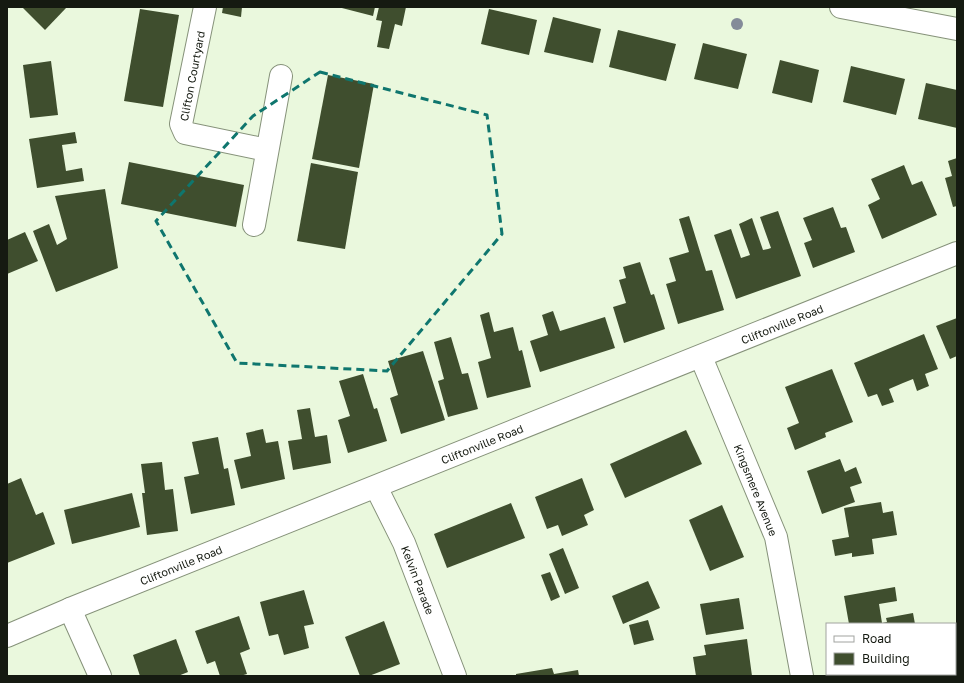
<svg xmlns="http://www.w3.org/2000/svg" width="964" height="683" font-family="'Golos Text',sans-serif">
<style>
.building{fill:#3f4e2e}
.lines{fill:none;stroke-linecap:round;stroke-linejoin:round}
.street-casing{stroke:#86927a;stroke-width:24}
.secondary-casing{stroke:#86927a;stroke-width:24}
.street{stroke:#fff;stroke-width:22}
.secondary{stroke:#fff;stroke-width:22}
.tree{fill:#848b99}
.marked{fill:none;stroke:#0f766e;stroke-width:3;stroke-dasharray:8 5;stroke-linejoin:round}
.labels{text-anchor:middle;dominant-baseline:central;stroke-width:4;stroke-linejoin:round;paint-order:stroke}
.street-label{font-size:11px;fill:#151a11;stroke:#fff}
</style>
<rect width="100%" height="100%" fill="#eaf8dd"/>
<!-- building -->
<g class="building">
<polygon points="22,7 67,7 45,30"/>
<polygon points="223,7 242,7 241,17 222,13"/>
<polygon points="338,7 375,7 373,16"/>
<polygon points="379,7 406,7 402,26 395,24 389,49 377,47 382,21 376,20"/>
<polygon points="140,9 179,15 163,107 124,101"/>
<polygon points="489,9 537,20 529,55 481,44"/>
<polygon points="553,17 601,29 593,63 544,52"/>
<polygon points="618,30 676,44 666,81 609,67"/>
<polygon points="703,43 747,54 738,89 694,79"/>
<polygon points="780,60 819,70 812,103 772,93"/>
<polygon points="51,61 58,115 30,118 23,65"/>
<polygon points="851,66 905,79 896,115 843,102"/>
<polygon points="328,75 374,84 359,168 312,159"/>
<polygon points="926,83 957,90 957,128 918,119"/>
<polygon points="75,132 77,143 62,145 66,171 82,168 84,181 37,188 29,139"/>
<polygon points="957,158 957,206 953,207 945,178 952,176 948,161"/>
<polygon points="129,162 244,185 236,227 121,204"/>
<polygon points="311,163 358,172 345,249 297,241"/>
<polygon points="904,165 912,185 922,181 937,215 882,239 868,205 880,199 871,179"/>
<polygon points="105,189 118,268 56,292 33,231 49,224 57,245 67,239 55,196"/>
<polygon points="833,207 841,228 846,227 855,252 813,268 804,243 812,240 803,218"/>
<polygon points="778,211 801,276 736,299 714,235 731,229 741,258 750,255 739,224 752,218 763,250 768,249 771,248 760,217"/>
<polygon points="689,216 706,271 712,270 724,310 678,324 666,284 676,281 669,258 689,252 679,219"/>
<polygon points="25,232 38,261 7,274 7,240"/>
<polygon points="640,262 651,295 654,294 665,329 624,343 613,307 626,303 619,280 626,278 623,267"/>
<polygon points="553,311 560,331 605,317 615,348 540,372 530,341 548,335 542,315"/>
<polygon points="489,312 494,332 513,327 519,351 522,350 531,387 487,398 478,362 491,358 480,315"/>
<polygon points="957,318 957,356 950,359 936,326"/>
<polygon points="924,334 938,369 925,374 929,386 917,391 913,379 903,383 889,389 894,402 882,406 877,394 868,397 854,363"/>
<polygon points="451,337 462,374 468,373 478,409 448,417 438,381 444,379 434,342"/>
<polygon points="423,351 445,420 401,434 390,398 398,395 388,361"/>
<polygon points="832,369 853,422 825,433 826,437 795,450 787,428 799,423 785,387"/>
<polygon points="363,374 374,409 377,408 387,441 348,453 338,420 350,416 339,381"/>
<polygon points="310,408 315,437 327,435 331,463 293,470 288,441 302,439 297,410"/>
<polygon points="263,429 266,443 278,441 285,479 241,489 234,460 251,456 246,433"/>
<polygon points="686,430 702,464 625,498 610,464"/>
<polygon points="218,437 224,469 228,468 235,505 191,514 184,477 199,474 192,442"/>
<polygon points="840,459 845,472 856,467 862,483 850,487 855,502 822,514 807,471"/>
<polygon points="162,462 165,490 173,489 178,531 147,535 142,493 145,493 141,464"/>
<polygon points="21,478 36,515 43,512 55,544 7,563 7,484"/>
<polygon points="582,478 594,510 584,515 588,525 562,536 558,525 547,529 535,497"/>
<polygon points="132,493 140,527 72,544 64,510"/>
<polygon points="881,502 883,513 893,511 897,535 872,539 874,554 852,557 852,553 835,556 832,540 849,537 844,508"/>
<polygon points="511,503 525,538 447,568 434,534"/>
<polygon points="722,505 744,557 710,571 689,520"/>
<polygon points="563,548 579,588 565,594 549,554"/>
<polygon points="550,572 560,597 551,601 541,575"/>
<polygon points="648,581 660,608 623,624 612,596"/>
<polygon points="895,587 897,601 879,604 882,623 887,622 886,618 913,613 915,624 849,624 844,596"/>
<polygon points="304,590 314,624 304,626 309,648 284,655 278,634 269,636 260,602"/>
<polygon points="739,598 744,629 706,635 700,604"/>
<polygon points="239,616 250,649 240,653 247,674 240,676 220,676 215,661 207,664 195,631"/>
<polygon points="648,620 654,640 634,645 629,625"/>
<polygon points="384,621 400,664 369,676 360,676 345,637"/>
<polygon points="176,639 188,672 178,676 140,676 133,655"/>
<polygon points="747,639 752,676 696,676 693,657 706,655 704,645"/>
<polygon points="552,668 554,674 578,670 579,676 516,676 516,674"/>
<polygon points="870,674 915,674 915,676 862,676"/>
</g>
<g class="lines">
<!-- street casing -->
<g class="street-casing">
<g id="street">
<polyline points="205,7 181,124 185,133 267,150"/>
<polyline points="254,225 281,76"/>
<polyline points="701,357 776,537 802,676"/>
<polyline points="376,487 404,543 455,676"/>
<polyline points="70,609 100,676"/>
</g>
</g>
<!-- secondary casing -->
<g class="secondary-casing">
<g id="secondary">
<polyline points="841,7 957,29"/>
<polyline points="7,636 70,609 957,253"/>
</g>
</g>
<!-- street -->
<use href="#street" class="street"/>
<!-- secondary -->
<use href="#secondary" class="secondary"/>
</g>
<!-- trees -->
<circle class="tree" cx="737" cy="24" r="6"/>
<!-- marked area -->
<path class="marked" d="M320 72 487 115 502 234 387 371 237 363 156 221 253 116Z"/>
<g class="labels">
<!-- street labels -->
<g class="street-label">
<text transform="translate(192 76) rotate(-79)">Clifton Courtyard</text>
<text transform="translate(782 324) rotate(-22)">Cliftonville Road</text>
<text transform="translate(482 444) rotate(-22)">Cliftonville Road</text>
<text transform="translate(756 490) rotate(68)">Kingsmere Avenue</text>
<text transform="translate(181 565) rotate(-22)">Cliftonville Road</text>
<text transform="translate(418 580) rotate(69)">Kelvin Parade</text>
</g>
</g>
<!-- border -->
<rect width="964" height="683" fill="none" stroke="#151a11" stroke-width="16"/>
<!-- legend -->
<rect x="826" y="623" width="130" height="52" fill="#ffffff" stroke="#a1a3a0"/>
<rect x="834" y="636" width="20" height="6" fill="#ffffff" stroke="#a1a3a0"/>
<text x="862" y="643" font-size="12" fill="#151a11">Road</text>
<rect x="834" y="653" width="20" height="12" fill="#3f4e2e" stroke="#a1a3a0"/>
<text x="862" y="663" font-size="12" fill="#151a11">Building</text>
</svg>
